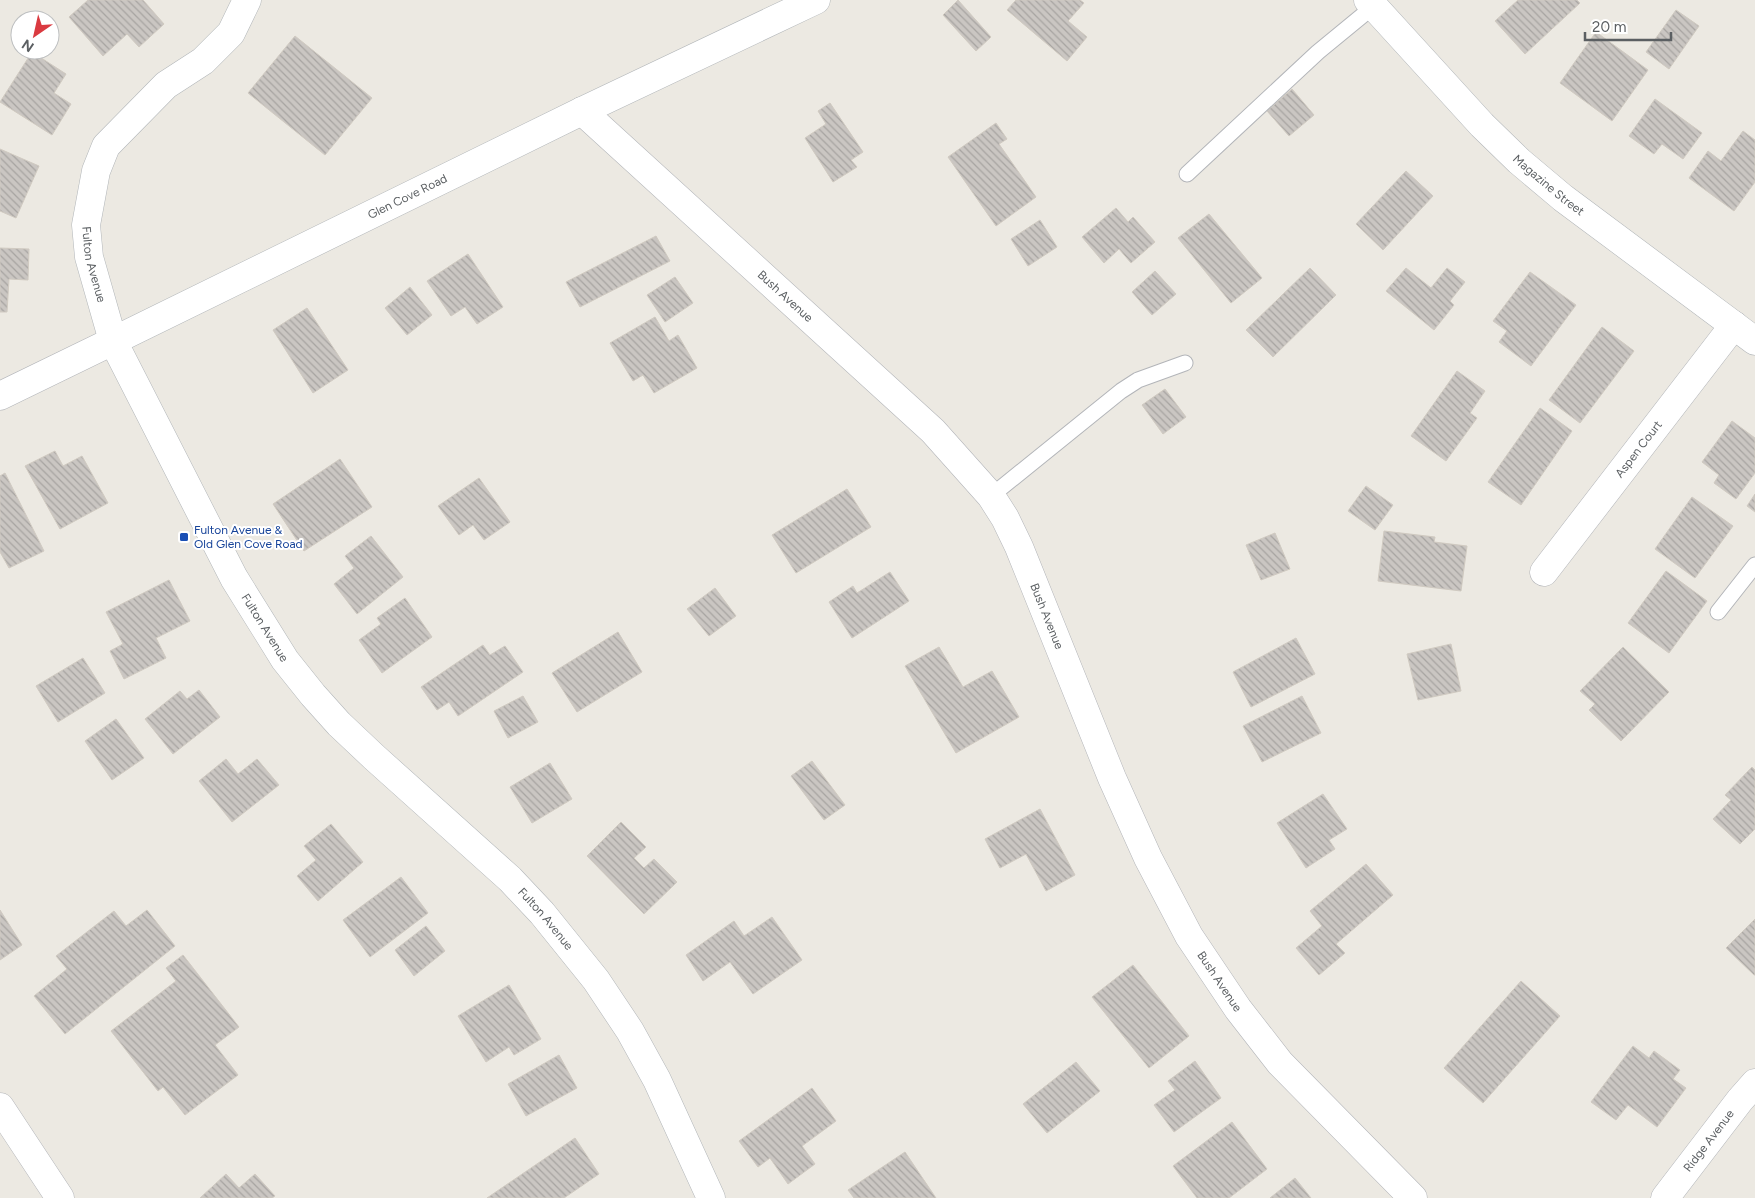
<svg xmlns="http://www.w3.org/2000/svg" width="1755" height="1198" font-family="Figtree,sans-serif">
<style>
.building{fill:url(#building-back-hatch);stroke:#d0cac1}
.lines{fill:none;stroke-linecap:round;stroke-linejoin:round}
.lane-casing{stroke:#b3b5b9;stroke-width:17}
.street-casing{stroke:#b3b5b9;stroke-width:29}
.secondary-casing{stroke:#b2b6b9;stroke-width:29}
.lane{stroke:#fff;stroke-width:15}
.street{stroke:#fff;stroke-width:28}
.secondary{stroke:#fff;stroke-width:28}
.transit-dot{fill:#1a4fb4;stroke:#fff;stroke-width:2}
.labels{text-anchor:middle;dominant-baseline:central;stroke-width:4;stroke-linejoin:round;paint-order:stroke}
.street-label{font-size:12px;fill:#5b5f62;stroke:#fff}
.transit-label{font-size:12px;fill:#164399;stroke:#fff;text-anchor:start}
</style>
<defs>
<pattern id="building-back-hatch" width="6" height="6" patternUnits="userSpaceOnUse" patternTransform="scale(1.25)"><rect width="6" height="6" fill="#cac6c2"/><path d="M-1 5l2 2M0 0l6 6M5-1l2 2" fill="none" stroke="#a7a4a1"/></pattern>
</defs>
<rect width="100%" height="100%" fill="#ece9e2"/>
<!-- building -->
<g class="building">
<polygon points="88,0 143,0 164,24 139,47 127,34 103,56 69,17"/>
<polygon points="958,0 991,37 976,51 943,15"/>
<polygon points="1016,0 1080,0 1084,3 1068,21 1087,37 1067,61 1007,10"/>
<polygon points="1518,0 1577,0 1580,3 1525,54 1495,21"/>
<polygon points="1676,10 1699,26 1669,69 1646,52"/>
<polygon points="1596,32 1648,70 1612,121 1560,83"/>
<polygon points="295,36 372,98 325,155 248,93"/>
<polygon points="32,52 66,74 54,93 71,104 52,135 0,102"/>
<polygon points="1292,89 1314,115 1289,136 1267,111"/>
<polygon points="1655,99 1702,133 1683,159 1662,144 1654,154 1629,136"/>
<polygon points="830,103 863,152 851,160 857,167 833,182 805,138 826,124 818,111"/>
<polygon points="996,123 1007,139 999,144 1036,197 996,226 948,157"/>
<polygon points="1743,131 1755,140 1755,182 1734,211 1689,178 1708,151 1721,161"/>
<polygon points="0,149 39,166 16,218 0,211"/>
<polygon points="1406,171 1433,196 1383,250 1356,224"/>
<polygon points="1116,208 1128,222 1133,217 1155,242 1131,263 1119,249 1104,263 1082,237"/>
<polygon points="1209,214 1262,278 1231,303 1178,238"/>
<polygon points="1040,220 1057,247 1028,266 1011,239"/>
<polygon points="656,236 670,261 580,307 566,282"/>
<polygon points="0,248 29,249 28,280 9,279 7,312 0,312"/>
<polygon points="468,254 503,307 477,324 465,307 451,316 427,281"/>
<polygon points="1310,268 1336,295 1273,357 1246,330"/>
<polygon points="1406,268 1431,288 1447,268 1465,282 1450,301 1454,305 1434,330 1386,291"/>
<polygon points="1155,271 1176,294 1152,315 1132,292"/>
<polygon points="1530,272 1576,305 1531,366 1499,342 1507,331 1493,321"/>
<polygon points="675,277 693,303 665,322 647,295"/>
<polygon points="410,287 432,315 407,335 385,308"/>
<polygon points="307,308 348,370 313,393 273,330"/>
<polygon points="655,317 669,341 678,335 697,368 654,393 643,375 633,381 610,343"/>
<polygon points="1602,327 1634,351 1580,423 1549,400"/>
<polygon points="1457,371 1485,391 1470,413 1477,418 1446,461 1411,436"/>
<polygon points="1165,389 1186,417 1163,434 1142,405"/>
<polygon points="1540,408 1572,431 1521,505 1488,482"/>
<polygon points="1732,421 1755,438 1755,473 1736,499 1714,483 1719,475 1702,462"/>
<polygon points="55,451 63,466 82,456 108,503 60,529 25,466"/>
<polygon points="340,459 372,507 304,551 273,504"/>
<polygon points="5,473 44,551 9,568 0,552 0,476"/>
<polygon points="479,478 510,522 484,540 473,525 459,535 438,506"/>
<polygon points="1366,486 1393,505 1375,530 1348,511"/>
<polygon points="847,489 871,527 796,573 772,535"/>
<polygon points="1755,494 1755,512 1747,506"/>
<polygon points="1692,497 1733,526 1695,578 1655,549"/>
<polygon points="1384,531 1435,537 1434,542 1467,546 1461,591 1378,581"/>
<polygon points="1275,533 1290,569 1261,580 1246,545"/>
<polygon points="371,536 403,577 357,614 334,584 354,568 345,556"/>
<polygon points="1666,571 1707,601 1669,653 1628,623"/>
<polygon points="890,572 909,601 852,638 829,602 853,586 857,593"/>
<polygon points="169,580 190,621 156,638 166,658 124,679 110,651 123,644 106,612"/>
<polygon points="715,588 736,616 709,636 687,609"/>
<polygon points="405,598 432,637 382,673 359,640 381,624 377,618"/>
<polygon points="618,632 642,672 577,712 552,673"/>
<polygon points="1296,638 1315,674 1251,707 1233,672"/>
<polygon points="1451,644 1461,691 1418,700 1407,654"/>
<polygon points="483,645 490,655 505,646 523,672 458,716 449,702 437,710 421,687"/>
<polygon points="939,647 963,687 992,671 1019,717 956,753 905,666"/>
<polygon points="1623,647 1669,692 1621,741 1589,710 1595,704 1580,691"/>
<polygon points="83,658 105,693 58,722 36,686"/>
<polygon points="199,690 220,717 173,754 145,719 180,691 187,699"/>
<polygon points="523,696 538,722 508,738 494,711"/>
<polygon points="1302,696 1321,733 1262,762 1243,726"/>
<polygon points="116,719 144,758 112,780 85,741"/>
<polygon points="226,759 238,774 257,759 279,785 232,822 199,781"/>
<polygon points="812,761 845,805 824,820 791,776"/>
<polygon points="550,763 572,799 532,823 510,787"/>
<polygon points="1752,767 1755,770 1755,829 1740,844 1713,819 1731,800 1725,795"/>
<polygon points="1323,794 1347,829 1329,840 1335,849 1306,868 1277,823"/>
<polygon points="1040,809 1075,875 1046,891 1026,854 1000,868 985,839"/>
<polygon points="621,822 646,847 634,858 644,868 654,859 677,882 644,914 587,856"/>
<polygon points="331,824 363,862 318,901 297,876 316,860 304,846"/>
<polygon points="1366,864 1393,895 1336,944 1345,953 1319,975 1296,948 1322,926 1310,911"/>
<polygon points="401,877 428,913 370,957 343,920"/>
<polygon points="0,910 22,945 0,960"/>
<polygon points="147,910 175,946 65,1034 34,996 67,969 56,956 114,911 126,926"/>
<polygon points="772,917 802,960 753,994 730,962 703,981 686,955 734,921 744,936"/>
<polygon points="1755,919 1755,975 1754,975 1726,948"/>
<polygon points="426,926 445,951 414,976 395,950"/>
<polygon points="183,955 239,1027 215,1045 238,1075 185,1115 163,1087 158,1091 111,1031 176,981 166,968"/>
<polygon points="1133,965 1189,1036 1149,1068 1092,997"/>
<polygon points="1521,981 1560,1016 1483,1103 1444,1068"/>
<polygon points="509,985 541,1039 514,1055 509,1047 486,1062 458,1016"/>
<polygon points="1633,1046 1649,1058 1654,1051 1680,1070 1673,1079 1686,1088 1657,1127 1628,1105 1616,1120 1591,1102"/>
<polygon points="559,1055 577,1088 526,1116 508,1084"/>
<polygon points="1195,1061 1221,1098 1174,1132 1154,1105 1175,1090 1168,1081"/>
<polygon points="1076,1062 1100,1091 1047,1133 1023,1104"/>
<polygon points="812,1088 836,1121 802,1146 815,1164 788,1184 770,1158 758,1167 739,1141"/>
<polygon points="1232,1122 1267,1169 1229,1198 1197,1198 1173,1166"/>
<polygon points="575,1138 599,1174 564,1198 487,1198"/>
<polygon points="905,1152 936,1198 854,1198 848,1190"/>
<polygon points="226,1174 239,1188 255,1174 275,1196 272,1198 200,1198"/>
<polygon points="1295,1178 1311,1198 1270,1198"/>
</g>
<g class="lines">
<!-- lane casing -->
<g class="lane-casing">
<g id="lane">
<polyline points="1187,174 1318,52 1374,6"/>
<polyline points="991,496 1121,391 1138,380 1185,363"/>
<polyline points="1718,612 1755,565"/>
</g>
</g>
<!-- street casing -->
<g class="street-casing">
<g id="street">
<path id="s1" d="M582 111 933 431 991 496 1005 518 1019 547 1112 778 1148 858 1189 936 1238 1009 1280 1063 1413 1198"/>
<polyline points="0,396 113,341"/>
<path id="s2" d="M1544 572 1734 325"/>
<polyline points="0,1107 60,1198"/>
<path id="s3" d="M1665 1198 1740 1100 1755 1083"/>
</g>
</g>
<!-- secondary casing -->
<g class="secondary-casing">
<g id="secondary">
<path id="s4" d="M247 0 231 33 203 61 166 85 106 146 96 171 86 225 89 257 113 341 234 578 285 660 313 695 339 724 374 757 510 879 542 913 596 980 630 1031 657 1080 711 1198"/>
<path id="s5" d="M1368 0 1482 125 1519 161 1563 198 1755 341"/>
<path id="s6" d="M113 341 582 111 816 0"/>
</g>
</g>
<!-- lane -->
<use href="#lane" class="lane"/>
<!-- street -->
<use href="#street" class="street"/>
<!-- secondary -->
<use href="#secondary" class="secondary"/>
</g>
<!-- markers -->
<rect class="transit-dot" x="179" y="532" width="10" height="10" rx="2.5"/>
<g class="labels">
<!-- street labels -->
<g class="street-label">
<text stroke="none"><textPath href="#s5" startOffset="259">Magazine Street</textPath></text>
<text stroke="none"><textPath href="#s6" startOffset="328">Glen Cove Road</textPath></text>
<text stroke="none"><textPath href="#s4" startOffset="328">Fulton Avenue</textPath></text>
<text stroke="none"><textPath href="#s1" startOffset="275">Bush Avenue</textPath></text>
<text stroke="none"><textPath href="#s2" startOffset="155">Aspen Court</textPath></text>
<text stroke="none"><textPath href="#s1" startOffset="695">Bush Avenue</textPath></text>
<text stroke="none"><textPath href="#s4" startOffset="732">Fulton Avenue</textPath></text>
<text stroke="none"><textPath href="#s4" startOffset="1138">Fulton Avenue</textPath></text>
<text stroke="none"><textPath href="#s1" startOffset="1100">Bush Avenue</textPath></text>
<text stroke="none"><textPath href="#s3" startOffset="72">Ridge Avenue</textPath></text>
</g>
<!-- transit labels -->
<g class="transit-label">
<text x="194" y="530">Fulton Avenue &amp;<tspan x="194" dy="14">Old Glen Cove Road</tspan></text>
</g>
</g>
<!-- north arrow -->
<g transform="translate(35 35) rotate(214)"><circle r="24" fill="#ffffff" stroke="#bdbfc0"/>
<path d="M0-4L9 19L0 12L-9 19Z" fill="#da3a40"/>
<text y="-8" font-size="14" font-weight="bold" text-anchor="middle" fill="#5b5f62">N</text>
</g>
<!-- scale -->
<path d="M1585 32v8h86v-8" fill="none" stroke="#5b5f62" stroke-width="2.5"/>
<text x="1592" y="32" font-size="15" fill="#5b5f62" stroke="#ffffff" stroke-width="4" paint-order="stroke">20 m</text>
</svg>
